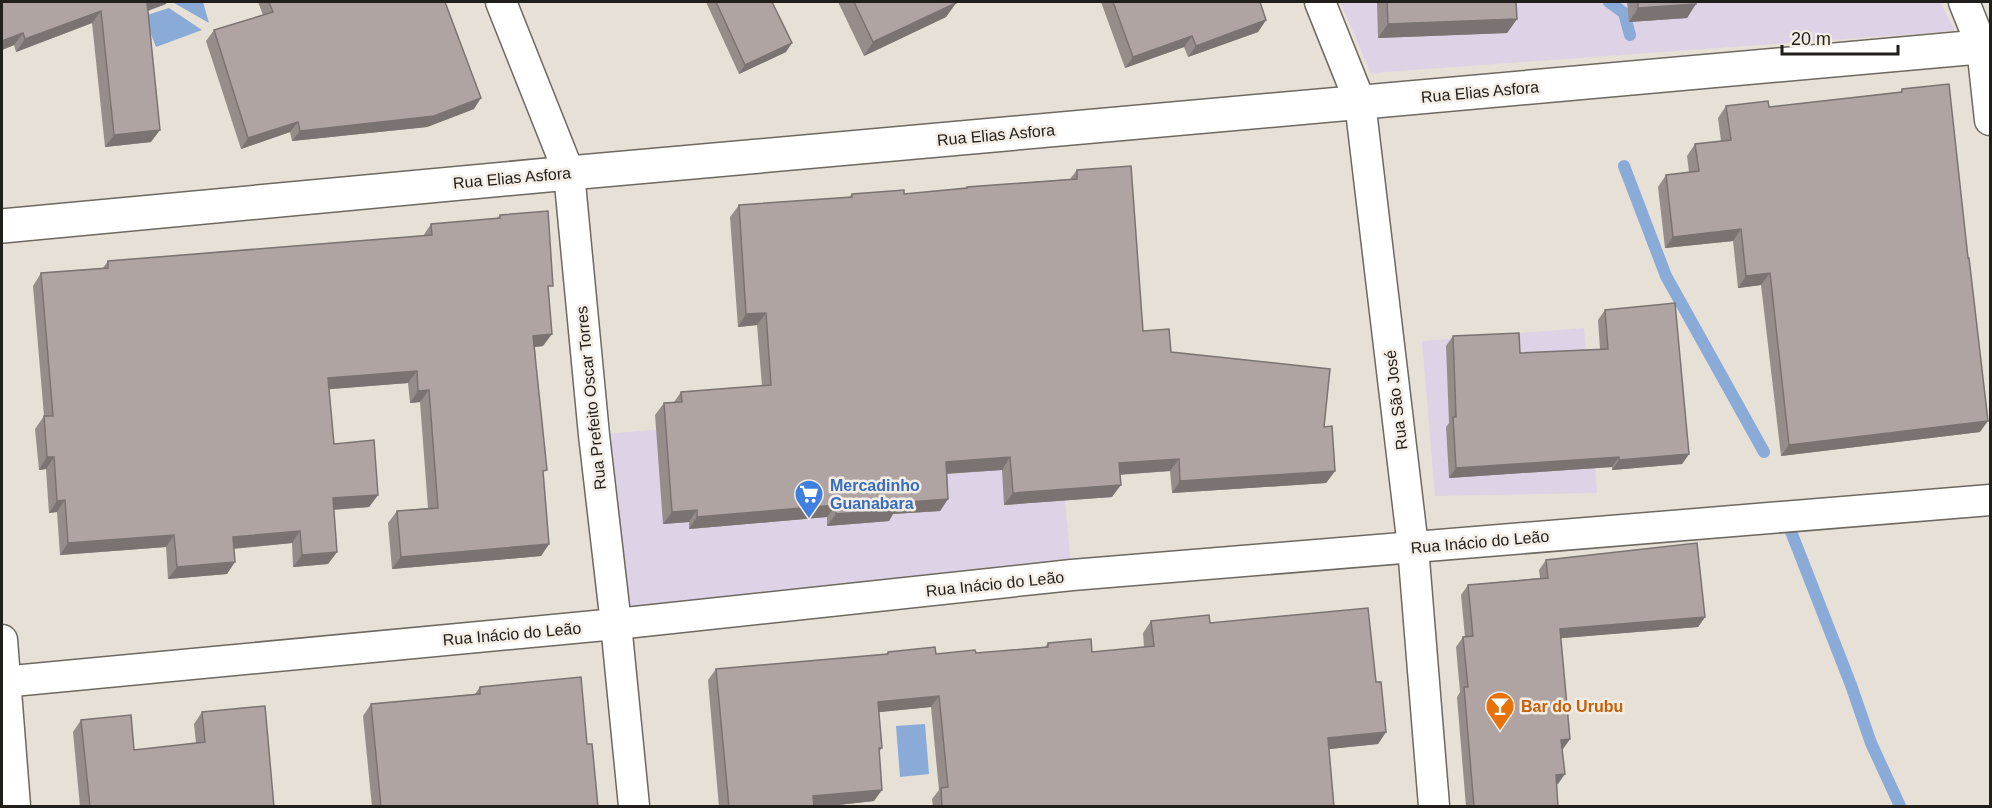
<svg xmlns="http://www.w3.org/2000/svg" width="1992" height="808" font-family="Arial,sans-serif">
<style>
.commercial{fill:#ddd2e6}
.water{fill:#8aaad8}
.lines{fill:none;stroke-linecap:round;stroke-linejoin:round}
.stream{stroke:#8aaad8;stroke-width:12}
.minor-casing{stroke:#6d6860;stroke-width:33}
.tertiary-casing{stroke:#6d6860;stroke-width:36}
.minor{stroke:#fff;stroke-width:30}
.tertiary{stroke:#fff;stroke-width:33}
.wall{fill:#968d8b}
.shaded-wall{fill:#7a7371}
.building{fill:#afa4a2;stroke:#7a7371;stroke-width:1.5}
.labels{text-anchor:middle;dominant-baseline:central;stroke-width:5;stroke-linejoin:round;paint-order:stroke}
.street-label{font-size:16px;fill:#211f1c;stroke:#f3ede5}
.shop-label{font-size:16px;font-weight:bold;fill:#366cbe;stroke:#f3ede5;text-anchor:start}
.food-label{font-size:16px;font-weight:bold;fill:#c56008;stroke:#f3ede5;text-anchor:start}
</style>
<rect width="100%" height="100%" fill="#e6e0d7"/>
<!-- commercial -->
<g class="commercial">
<polygon points="1340,2 1940,2 1955,31 1371,73"/>
<polygon points="1584,328 1597,493 1435,496 1422,341"/>
<polygon points="1055,395 1072,575 610,614 594,435"/>
</g>
<!-- water -->
<g class="water">
<polygon points="174,3 203,2 209,23"/>
<polygon points="169,8 202,30 156,47 144,16"/>
<polygon points="925,724 929,774 900,777 896,726"/>
</g>
<g class="lines">
<!-- stream -->
<g class="stream">
<polyline points="1609,2 1624,13 1630,35"/>
<polyline points="1624,166 1666,276 1764,452"/>
<polyline points="1790,529 1851,685 1871,743 1900,806"/>
</g>
<!-- minor casing -->
<g class="minor-casing">
<g id="minor">
<polyline points="501,2 569,173 594,435 616,624 634,806"/>
<polyline points="1320,2 1360,102 1413,547 1434,806"/>
<polyline points="1964,2 1982,47 1990,120"/>
<polyline points="2,640 15,806"/>
<polyline points="2,682 616,624 1072,575 1990,500"/>
</g>
</g>
<!-- tertiary casing -->
<g class="tertiary-casing">
<polyline id="tertiary" points="2,226 569,173 1990,46"/>
</g>
<!-- minor -->
<use href="#minor" class="minor"/>
<!-- tertiary -->
<use href="#tertiary" class="tertiary"/>
</g>
<!-- wall -->
<g class="wall">
<polygon points="2,2 166,4 148,11 151,142 105,147 92,23 16,52 14,45 2,50"/>
<polygon points="258,2 445,2 474,109 427,127 292,141 290,132 241,149 206,41 214,30 263,15"/>
<polygon points="706,2 772,2 786,52 739,74"/>
<polygon points="838,2 955,2 956,3 946,17 864,56"/>
<polygon points="1101,2 1260,2 1266,20 1258,32 1188,57 1184,47 1125,68"/>
<polygon points="1377,2 1516,2 1517,19 1507,33 1378,38"/>
<polygon points="1627,2 1696,2 1687,18 1629,22"/>
<polygon points="1902,89 1980,432 1781,456 1761,285 1738,288 1733,241 1665,248 1658,187 1666,175 1689,172 1687,156 1695,144 1721,141 1718,118 1726,106 1769,107 1900,92"/>
<polygon points="1077,170 1143,331 1171,352 1324,427 1335,471 1326,483 1172,493 1170,471 1120,475 1112,497 1004,505 1002,470 947,474 948,499 940,511 893,514 889,521 827,526 827,517 689,529 689,522 663,524 655,415 664,403 674,402 681,392 762,386 757,325 738,327 730,217 739,205 849,197 852,194 904,194 966,188 967,187 1070,179"/>
<polygon points="500,215 549,292 543,346 535,347 543,475 549,544 541,556 392,569 388,523 397,511 428,508 420,402 410,403 408,383 329,389 334,444 378,495 369,507 334,510 337,552 328,564 293,567 292,543 234,549 227,574 168,579 166,547 60,555 57,512 49,513 46,469 39,470 35,429 44,416 33,286 41,273 103,268 108,261 423,236 431,224 497,218"/>
<polygon points="1605,310 1689,454 1682,464 1612,470 1612,467 1449,478 1446,427 1449,423 1446,346 1453,336 1520,353 1600,349 1598,320"/>
<polygon points="1546,560 1705,617 1698,627 1560,638 1570,739 1562,750 1558,784 1556,784 1558,807 1466,807 1457,697 1460,692 1456,647 1463,637 1465,637 1461,595 1468,585 1540,578 1539,570"/>
<polygon points="1151,621 1210,623 1376,682 1386,732 1378,744 1329,749 1334,807 933,807 932,799 939,790 931,707 879,712 882,748 879,752 874,801 820,807 719,807 708,680 716,669 886,654 888,652 936,654 976,653 1045,647 1048,643 1092,652 1144,647 1143,633"/>
<polygon points="480,687 587,744 598,807 372,807 363,716 371,704 475,694"/>
<polygon points="202,712 274,807 80,807 73,732 81,720 134,750 196,743 194,724"/>
</g>
<!-- shaded-wall -->
<g class="shaded-wall">
<polygon points="147,2 167,2 166,4 138,14"/>
<polygon points="956,3 946,17 864,56 873,42"/>
<polygon points="1696,4 1687,18 1629,22 1638,8"/>
<polygon points="101,11 92,23 16,52 25,39"/>
<polygon points="1517,19 1507,33 1378,38 1388,24"/>
<polygon points="1266,20 1258,32 1188,57 1196,46"/>
<polygon points="23,33 14,45 2,50 2,41"/>
<polygon points="1192,36 1184,47 1125,68 1133,57"/>
<polygon points="792,43 786,52 739,74 745,65"/>
<polygon points="481,98 474,109 427,127 292,141 300,131"/>
<polygon points="298,122 290,132 241,149 248,138"/>
<polygon points="160,130 151,142 105,147 114,135"/>
<polygon points="1741,229 1733,241 1665,248 1673,237"/>
<polygon points="1770,273 1761,285 1738,288 1746,276"/>
<polygon points="766,313 757,325 738,327 746,314"/>
<polygon points="552,334 543,346 525,348 533,336"/>
<polygon points="417,371 408,383 320,390 328,378"/>
<polygon points="429,390 420,402 410,403 418,391"/>
<polygon points="1988,421 1980,432 1781,456 1789,445"/>
<polygon points="1689,454 1682,464 1612,470 1619,460"/>
<polygon points="47,457 54,457 46,469 39,470"/>
<polygon points="1010,457 1002,470 937,474 946,462"/>
<polygon points="1619,457 1612,467 1449,478 1456,468"/>
<polygon points="1179,459 1170,471 1111,475 1119,463"/>
<polygon points="1335,471 1326,483 1172,493 1180,481"/>
<polygon points="1121,485 1112,497 1004,505 1013,493"/>
<polygon points="378,495 369,507 324,510 333,498"/>
<polygon points="948,499 940,511 893,514 889,521 827,526 836,514 897,503"/>
<polygon points="65,500 57,512 49,513 57,501"/>
<polygon points="836,505 827,517 689,529 697,517"/>
<polygon points="697,510 689,522 663,524 672,512"/>
<polygon points="300,531 292,543 225,549 233,537"/>
<polygon points="174,535 166,547 60,555 68,543"/>
<polygon points="549,544 541,556 392,569 401,557"/>
<polygon points="337,552 328,564 293,567 302,555"/>
<polygon points="235,562 227,574 168,579 177,567"/>
<polygon points="1705,617 1698,627 1552,639 1560,629"/>
<polygon points="939,696 931,707 870,713 878,702"/>
<polygon points="1386,732 1378,744 1320,750 1328,738"/>
<polygon points="1570,739 1563,749 1554,750 1561,740"/>
<polygon points="1565,774 1558,784 1548,785 1556,775"/>
<polygon points="882,790 874,801 820,807 806,807 813,796"/>
</g>
<!-- building -->
<g class="building">
<polygon points="2,2 148,2 147,2 160,130 114,135 101,11 25,39 23,33 2,41"/>
<polygon points="269,2 445,2 481,98 434,116 300,131 298,122 248,138 214,30 273,12"/>
<polygon points="716,2 772,2 792,43 745,65"/>
<polygon points="854,2 955,2 956,3 873,42"/>
<polygon points="1113,2 1260,2 1266,20 1196,46 1192,36 1133,57"/>
<polygon points="1387,2 1516,2 1517,19 1388,24"/>
<polygon points="1638,2 1696,2 1696,4 1638,8"/>
<polygon points="1949,84 1968,258 1969,258 1988,421 1789,445 1770,273 1746,276 1741,229 1673,237 1666,175 1699,171 1695,144 1731,140 1726,106 1768,101 1769,107 1902,92 1902,89"/>
<polygon points="1131,166 1143,331 1169,329 1171,352 1330,369 1324,427 1332,426 1335,471 1180,481 1179,459 1119,463 1121,485 1013,493 1010,457 946,462 948,499 897,503 897,509 836,514 836,505 697,517 697,510 672,512 664,403 682,402 681,392 771,385 766,313 746,314 739,205 852,197 852,194 904,190 904,194 967,188 967,187 1077,179 1077,170"/>
<polygon points="548,211 553,286 548,286 552,334 533,336 547,470 543,471 549,544 401,557 397,511 438,508 429,390 418,391 417,371 328,378 334,444 374,440 378,495 333,498 337,552 302,555 300,531 233,537 235,562 177,567 174,535 68,543 65,500 57,501 54,457 47,457 44,416 53,416 41,273 108,268 108,261 432,235 431,224 500,218 500,215"/>
<polygon points="1675,303 1689,454 1619,460 1619,457 1456,468 1453,417 1456,417 1453,336 1519,333 1520,353 1608,349 1605,310"/>
<polygon points="1697,543 1705,617 1560,629 1570,739 1561,740 1565,774 1556,775 1558,807 1474,807 1464,687 1468,687 1463,637 1473,636 1468,585 1548,578 1546,560"/>
<polygon points="1368,608 1376,682 1381,682 1386,732 1328,738 1334,807 942,807 941,788 948,787 939,696 878,702 882,748 879,748 882,790 813,796 814,807 729,807 716,669 888,654 888,652 935,647 936,654 975,650 976,653 1048,647 1048,643 1091,639 1092,652 1154,646 1151,621 1209,615 1210,623"/>
<polygon points="581,677 587,744 592,744 598,807 381,807 371,704 480,694 480,687"/>
<polygon points="265,706 274,807 90,807 81,720 131,715 134,750 205,742 202,712"/>
</g>
<!-- icons -->
<defs>
<g id="supermarket-pin" transform="scale(1.5)"><path d="M0 17L-7.5 6A9.5 9.5 0 1 1 7.5 6Z" fill="#3f7fe0" stroke="#f3ede5"/><path d="M-6-5.5h2.5l.6 2H6L4.5 2H-2.5L-4.4-4H-6ZM-1.5 3.2a1.3 1.3 0 1 0 .1 0ZM3 3.2a1.3 1.3 0 1 0 .1 0Z" fill="#fff"/></g>
<g id="bar-pin" transform="scale(1.5)"><path d="M0 17L-7.5 6A9.5 9.5 0 1 1 7.5 6Z" fill="#e8710a" stroke="#f3ede5"/><path d="M-6-5H6L.8 .8V4.5H3.5V6h-7V4.5H-.8V.8Z" fill="#fff"/></g>
</defs>
<g fill-rule="evenodd">
<use href="#supermarket-pin" x="809" y="494"/>
<use href="#bar-pin" x="1500" y="706"/>
</g>
<g class="labels">
<!-- street labels -->
<g class="street-label">
<text transform="translate(1480 92) rotate(-5)">Rua Elias Asfora</text>
<text transform="translate(996 135) rotate(-5)">Rua Elias Asfora</text>
<text transform="translate(512 178) rotate(-5)">Rua Elias Asfora</text>
<text transform="translate(591 398) rotate(-96)">Rua Prefeito Oscar Torres</text>
<text transform="translate(1396 400) rotate(-97)">Rua São José</text>
<text transform="translate(1480 542) rotate(-5)">Rua Inácio do Leão</text>
<text transform="translate(995 584) rotate(-6)">Rua Inácio do Leão</text>
<text transform="translate(512 634) rotate(-5)">Rua Inácio do Leão</text>
</g>
<!-- shop labels -->
<g class="shop-label">
<text x="830" y="485">Mercadinho<tspan x="830" dy="18">Guanabara</tspan></text>
</g>
<!-- food labels -->
<g class="food-label">
<text x="1521" y="706">Bar do Urubu</text>
</g>
</g>
<!-- border -->
<rect width="1992" height="808" fill="none" stroke="#211f1c" stroke-width="6"/>
<!-- scale -->
<path d="M1782 45v9h116v-9" fill="none" stroke="#211f1c" stroke-width="3"/>
<text x="1791" y="45" font-size="18" fill="#211f1c" stroke="#f3ede5" stroke-width="4.5" paint-order="stroke">20 m</text>
</svg>
